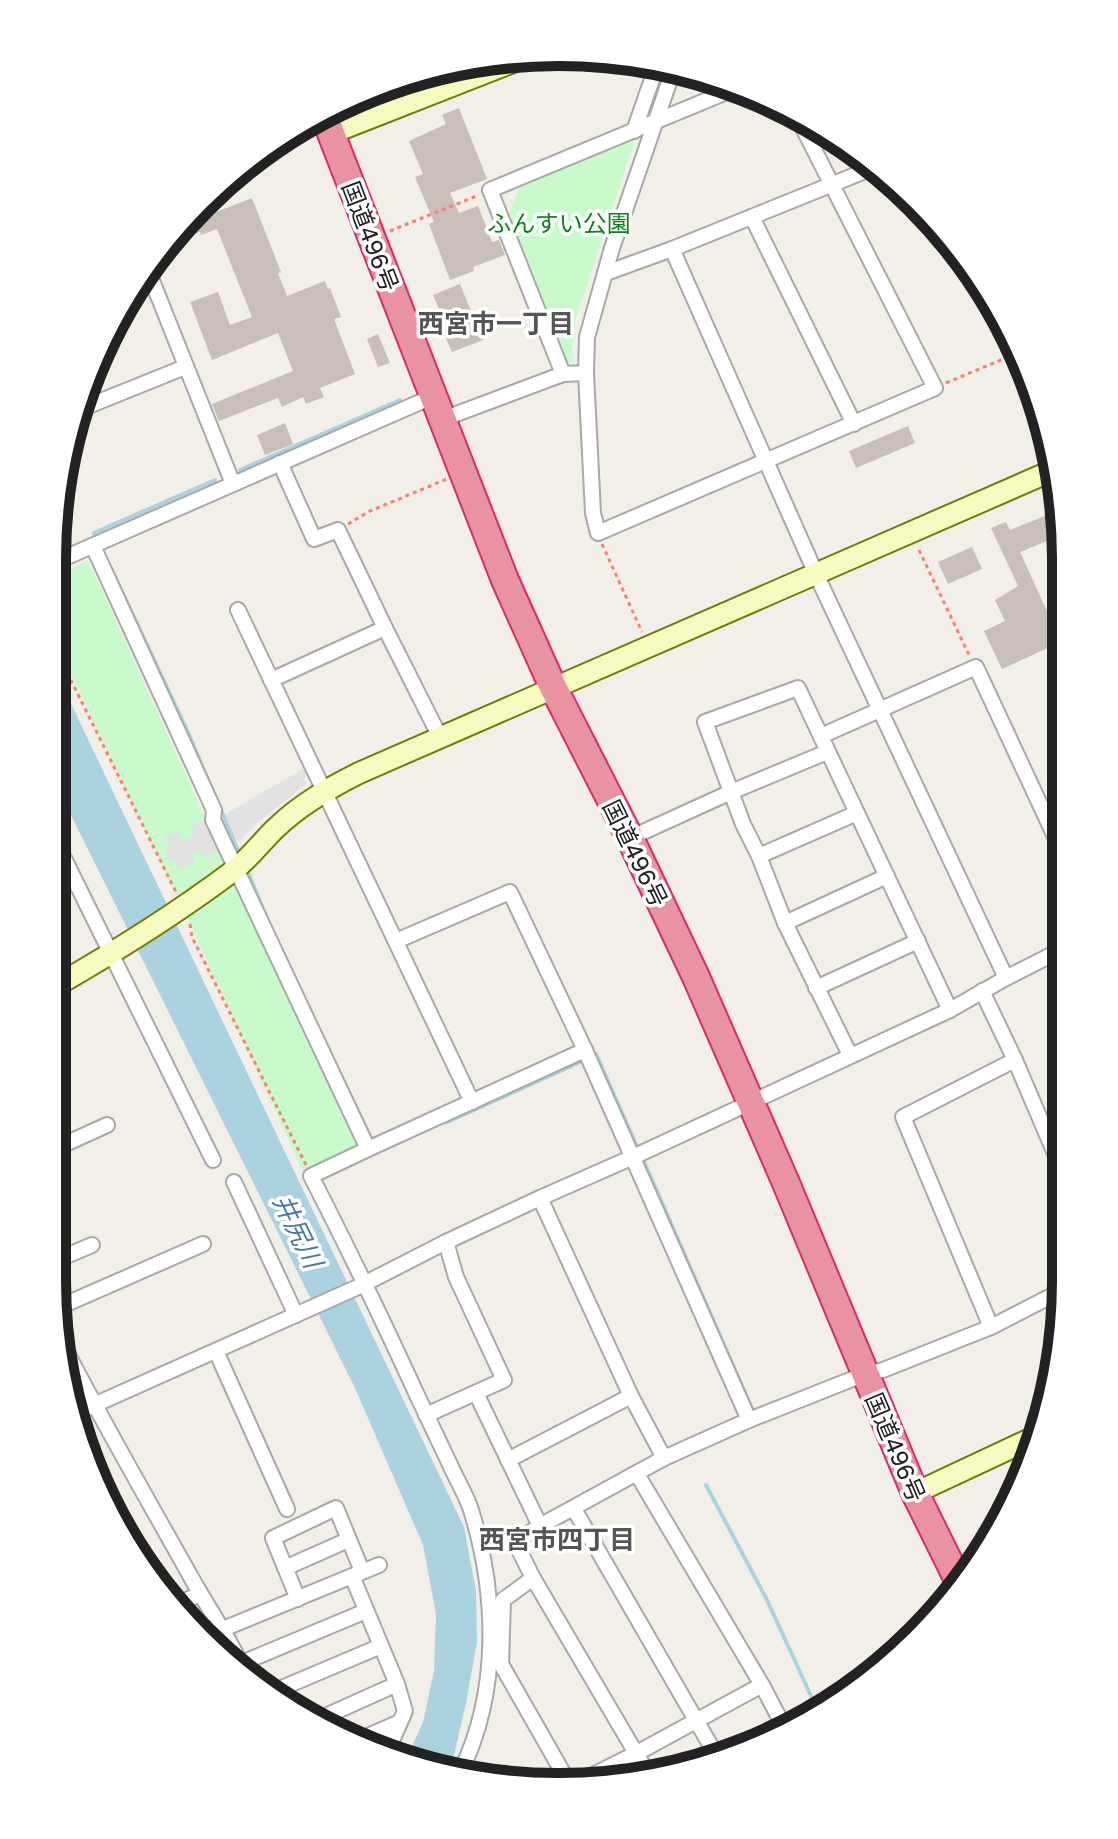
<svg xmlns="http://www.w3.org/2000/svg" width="1118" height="1839" font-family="'Golos Text','Noto Sans JP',sans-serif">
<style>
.park{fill:#c8facc}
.parking{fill:#e2e2e2}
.water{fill:#aad3df}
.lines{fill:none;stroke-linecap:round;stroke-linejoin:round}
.stream{stroke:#aad3df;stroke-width:4}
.building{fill:#c7bfb8}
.street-casing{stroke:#a9a9a9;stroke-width:18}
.secondary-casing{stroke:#707d05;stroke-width:24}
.highway-casing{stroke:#dc2a67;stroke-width:30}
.path{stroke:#fa8072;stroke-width:3;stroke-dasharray:4 4;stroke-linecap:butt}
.street{stroke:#fff;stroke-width:14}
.secondary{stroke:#f7fabf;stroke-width:20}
.highway{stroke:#e892a2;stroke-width:26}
.labels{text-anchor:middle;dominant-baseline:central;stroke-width:7;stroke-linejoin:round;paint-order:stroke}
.park-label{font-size:24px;fill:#0c8416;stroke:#fff}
.street-label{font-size:24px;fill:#222;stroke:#fff}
.neighbourhood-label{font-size:26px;font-weight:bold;fill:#555;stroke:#fff}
.water-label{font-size:26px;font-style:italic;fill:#4a7aab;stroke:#fff}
.rim{fill:none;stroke:#222;stroke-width:10}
</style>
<rect width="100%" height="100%" fill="#f2efe9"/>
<!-- park -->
<g class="park">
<polygon points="635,139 575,321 572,351 574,362 562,362 524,267 508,216 519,188"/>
<polygon points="84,563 91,566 240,895 358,1140 355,1148 303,1172 182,907 53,637 53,577"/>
</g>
<!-- parking -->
<g class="parking">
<polygon points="305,768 307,774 304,779 306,784 258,822 240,841 231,841 222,816"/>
<polygon points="205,819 220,850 202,858 199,850 191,852 195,862 180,869 175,860 170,862 165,850 169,847 164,837 178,831 183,841 195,835 191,825"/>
</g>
<!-- water -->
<polygon class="water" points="53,666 464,1527 476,1591 477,1642 466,1703 454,1755 447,1769 405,1762 423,1722 434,1671 436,1614 423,1545 355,1388 53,779"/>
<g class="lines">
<!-- stream -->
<g class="stream">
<polyline points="240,470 400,400"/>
<polyline points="97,539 94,533 215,480"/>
<polyline points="111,568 187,730 212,789"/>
<polyline points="219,805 240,856"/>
<polyline points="246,867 270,926"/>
<polyline points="593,1056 596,1054 638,1149"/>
<polyline points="339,1071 373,1142"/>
<polyline points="445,1123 585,1060"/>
<polyline points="642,1157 753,1411"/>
<polyline points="706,1485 767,1600 817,1709"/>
</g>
</g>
<!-- building -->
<g class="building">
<polygon points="459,108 487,179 450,193 459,213 478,206 492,242 499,240 505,255 473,267 474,271 450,280 429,224 434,222 415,177 423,174 409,141 446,124 442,115"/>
<polygon points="252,198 281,272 278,273 287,296 325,281 328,289 330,288 341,317 334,319 355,374 320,388 324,397 306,404 303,397 282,407 278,398 219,421 212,404 293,371 278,333 212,360 190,302 218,292 230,325 252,317 217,229 201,235 200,232 174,241 202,213 203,217"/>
<polygon points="460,284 483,340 452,352 440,325 445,323 433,295"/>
<polygon points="378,334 390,363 378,367 367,339"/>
<polygon points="285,423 293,444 265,455 257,435"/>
<polygon points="908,426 915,443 856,468 849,451"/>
<polygon points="1055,512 1064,534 1020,552 1061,642 1002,669 984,631 1005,621 995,600 1018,586 991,528 1006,522 1010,530"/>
<polygon points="972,547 982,569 948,584 938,562"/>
</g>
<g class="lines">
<!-- street casing -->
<g class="street-casing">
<g id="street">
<polyline points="634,131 658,62"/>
<polyline points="752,217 854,424"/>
<polyline points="672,249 816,574 1006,978"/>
<polyline points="147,268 233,484"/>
<polyline points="606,273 672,249 875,167"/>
<polyline points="130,293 153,285"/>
<polyline points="586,373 593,513 598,533 935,388 799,120"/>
<polyline points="563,374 490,190 729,91"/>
<polyline points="76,411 185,367"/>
<polyline points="443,419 563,374 586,373 587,337 612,248 674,68"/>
<polyline points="280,463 314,539 338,530 385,628 440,737"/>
<path d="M93 546 214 810 213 820 368 1149 311 1176C348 1248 383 1321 417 1395 429 1420 441 1446 453 1471 459 1484 467 1497 471 1510 497 1594 500 1690 461 1771"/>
<polyline points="53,563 434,396"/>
<polyline points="238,610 472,1102"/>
<polyline points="271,680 385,628"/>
<polyline points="821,736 976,667 1065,858"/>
<polyline points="53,836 213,1160"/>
<polyline points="630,838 731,792 827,752"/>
<polyline points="759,856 857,813"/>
<polyline points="785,923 887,876"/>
<polyline points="396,941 510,892 585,1050 749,1420"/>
<polyline points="816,988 918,941"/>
<polyline points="982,991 1015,1060 1065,1177"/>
<polyline points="850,1055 785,923 759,856 743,824 705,722 798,688 950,1010"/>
<polyline points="368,1149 585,1050"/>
<polyline points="52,1150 107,1125"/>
<polyline points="234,1182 296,1315"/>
<polyline points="540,1198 631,1396 664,1458"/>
<polyline points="52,1262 92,1245"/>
<polyline points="57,1308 203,1244"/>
<polyline points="991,1327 903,1117 1015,1060"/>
<path d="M62 1343C103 1423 148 1500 192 1579 211 1613 233 1643 248 1680"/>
<polyline points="216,1351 287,1509"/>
<polyline points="476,1393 540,1526"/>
<polyline points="74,1414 358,1287 446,1242 540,1198 633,1157 950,1010 1006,978 1065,948"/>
<polyline points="426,1415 504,1380 456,1277 446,1242"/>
<polyline points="508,1460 631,1396"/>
<polyline points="637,1474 762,1685 784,1727"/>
<polyline points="574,1509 719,1760"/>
<polyline points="285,1568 348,1540"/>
<polyline points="352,1576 397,1684 405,1711 386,1754"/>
<polyline points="533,1578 503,1600 501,1664 570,1785"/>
<polyline points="298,1599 273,1538 336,1508 362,1571"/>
<polyline points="174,1606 200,1594"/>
<polyline points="223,1629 379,1565"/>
<polyline points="249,1660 366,1611"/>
<polyline points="270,1693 381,1646"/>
<polyline points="319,1719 397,1684"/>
<polyline points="359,1740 400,1722"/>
<polyline points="647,1772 533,1578 518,1548 520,1539 540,1526 664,1458 749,1420 865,1374 883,1370 991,1327 1065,1289"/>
<polyline points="575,1784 635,1754 762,1685"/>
</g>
</g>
<!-- secondary casing -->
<g class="secondary-casing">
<g id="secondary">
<polyline points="332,133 513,62"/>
<path d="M52 988C115 952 176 914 233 871 250 858 262 841 277 827 301 804 329 788 359 773L1056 469"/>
<polyline points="915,1493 1041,1434"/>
</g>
</g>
<!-- highway casing -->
<g class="highway-casing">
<polyline id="highway" points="325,118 505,580 553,687 630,838 696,977 786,1183 915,1493 960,1584"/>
</g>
<!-- path -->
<g class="path">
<polyline points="390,231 479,195"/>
<polyline points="946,383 1015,354"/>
<polyline points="348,524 370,511 447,479"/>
<polyline points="602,544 642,632"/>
<polyline points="919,550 970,657"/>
<polyline points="53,644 176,892"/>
<polyline points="190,924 192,937 306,1165"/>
</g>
<!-- street -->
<use href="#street" class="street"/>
<!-- secondary -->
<use href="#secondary" class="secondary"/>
<!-- highway -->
<use href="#highway" class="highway"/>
</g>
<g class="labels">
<!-- park labels -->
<g class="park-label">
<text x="559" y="222">ふんすい公園</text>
</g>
<!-- street labels -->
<g class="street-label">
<text transform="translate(371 236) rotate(69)">国道496号</text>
<text transform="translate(636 853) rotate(64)">国道496号</text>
<text transform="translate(896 1447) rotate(67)">国道496号</text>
</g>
<!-- neighbourhood labels -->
<g class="neighbourhood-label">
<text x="496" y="323">西宮市一丁目</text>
<text x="557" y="1539">西宮市四丁目</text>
</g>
<!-- water labels -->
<g class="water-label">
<text transform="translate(298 1231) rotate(64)">井尻川</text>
</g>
</g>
<!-- crop -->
<path d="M0 0H1118V1839H0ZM559 66H559A493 493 0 0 1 1052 559V1280A493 493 0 0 1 559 1773H559A493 493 0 0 1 66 1280V559A493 493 0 0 1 559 66Z" fill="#fff" fill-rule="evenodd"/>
<path class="rim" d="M559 66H559A493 493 0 0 1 1052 559V1280A493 493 0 0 1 559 1773H559A493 493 0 0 1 66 1280V559A493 493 0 0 1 559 66Z"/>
</svg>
